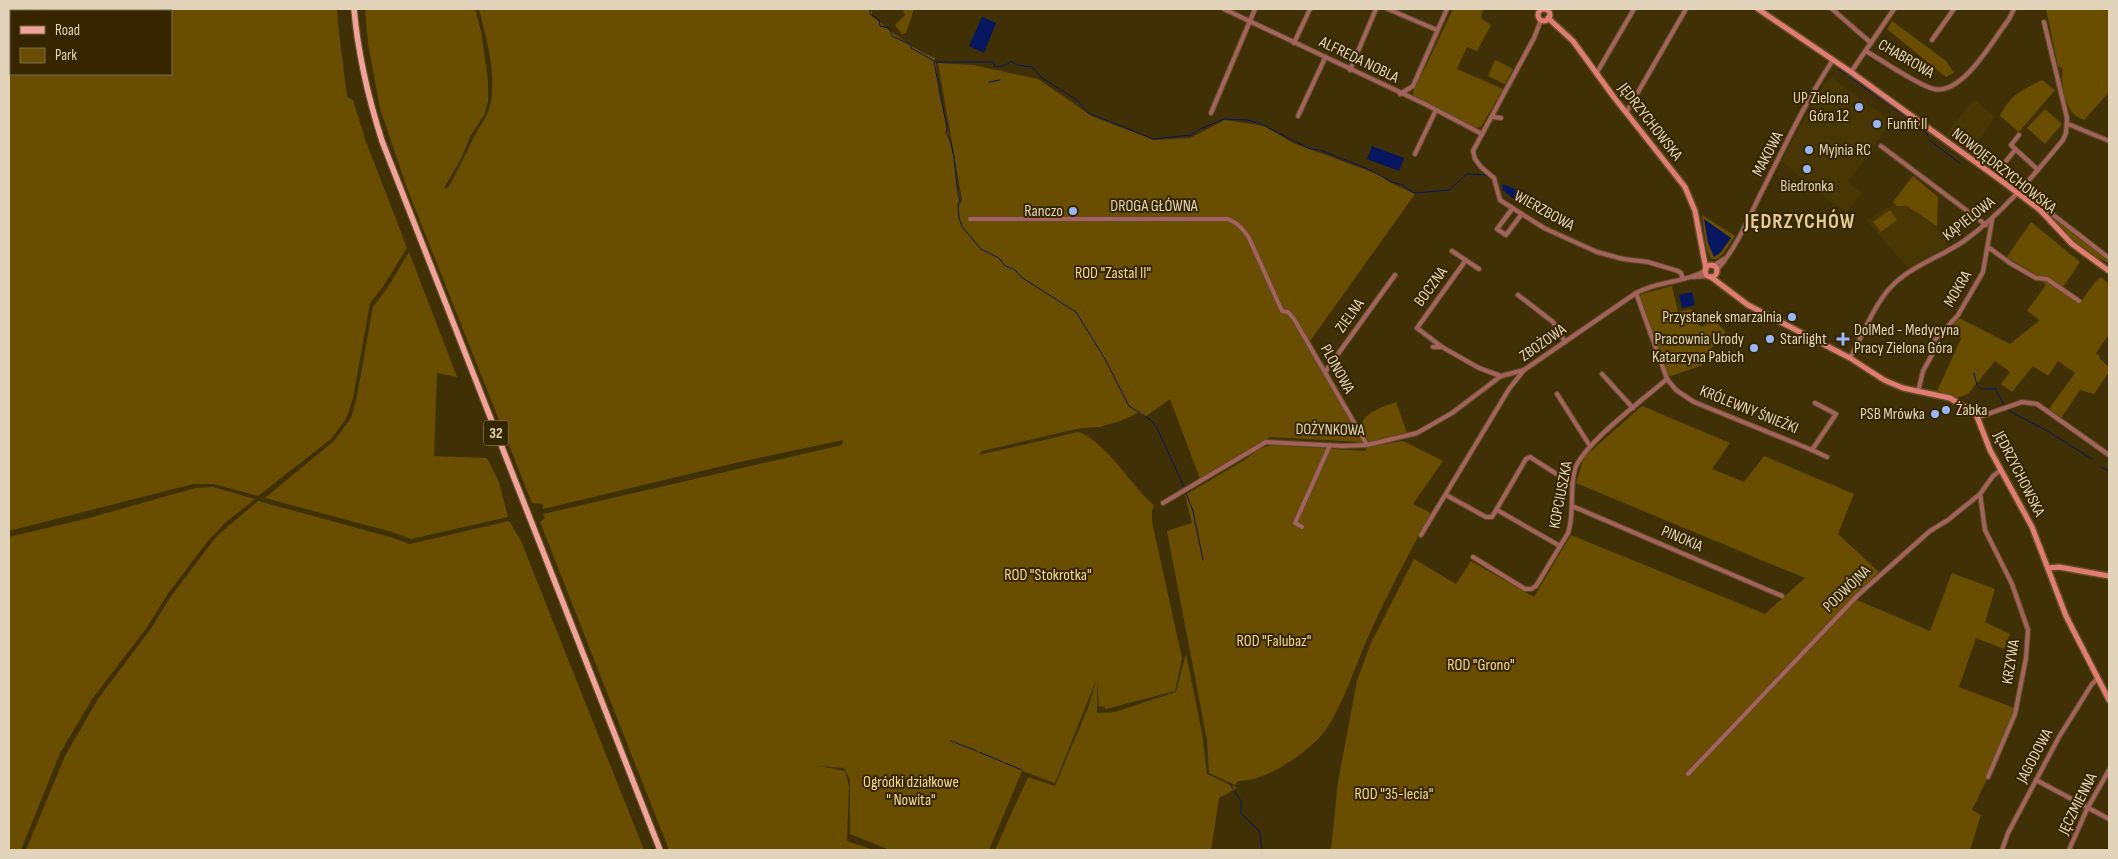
<svg xmlns="http://www.w3.org/2000/svg" width="2118" height="859" font-family="'Sofia Sans Condensed',sans-serif">
<style>
.built{fill:#483603}
.green{fill:#694e00;fill-rule:evenodd}
.water{fill:#061660}
.lines{fill:none;stroke-linecap:round;stroke-linejoin:round}
.stream{stroke:#061660;stroke-width:1}
.street-casing{stroke:#5d4e26;stroke-width:6}
.secondary-casing{stroke:#5d4e26;stroke-width:8}
.primary-casing{stroke:#5d4e26;stroke-width:8}
.street{stroke:#a4625c;stroke-width:4}
.secondary{stroke:#e27b72;stroke-width:5}
.primary{stroke:#f3a29a;stroke-width:5.5}
.poi-dot{fill:#97b6fd;stroke:#362600;stroke-width:2}
.labels{text-anchor:middle;dominant-baseline:central;stroke-width:4;stroke-linejoin:round;paint-order:stroke}
.shield{fill:#362600;stroke:#aea082;stroke-width:1}
.shield-label{font-size:15px;font-weight:bold;fill:#e1d4ba}
.street-label{font-size:16px;fill:#e1d4ba;stroke:#362600}
.poi-label{font-size:16px;fill:#e1d4ba;stroke:#362600;text-anchor:end}
.park-label{font-size:16px;fill:#f8d890;stroke:#362600}
.district-label{font-size:21px;font-weight:bold;letter-spacing:1px;fill:#e4cb95;stroke:#362600}
</style>
<rect width="100%" height="100%" fill="#403006"/>
<!-- built -->
<g class="built">
<polygon points="1831,77 1848,90 1847,93 1850,92 1892,121 1848,182 1862,193 1847,212 1833,202 1832,203 1781,161 1825,83"/>
<polygon points="1974,99 1995,117 1971,151 1946,134"/>
<polygon points="1900,204 1907,206 1937,226 1948,246 1908,268 1866,220 1885,209"/>
</g>
<!-- green -->
<g class="green">
<path d="M9 9H337L338 25 347 97 353 100 365 139 407 248 384 285 370 303 353 398 346 419 331 439 258 496 214 484H193L9 531ZM11 11H171V74H11Z"/>
<path d="M365 9H475L481 31 488 81V102L484 115 470 137 461 159 444 188H448C457 172 465 156 473 139 479 126 489 116 491 101 496 71 486 37 479 9H872V16C892 32 910 48 935 58L939 92 953 155 960 200 959 207 962 200 938 63 973 65 1038 79 1092 116 1154 140 1190 138 1225 120 1264 126 1293 143 1380 175 1389 182 1415 194 1310 341 1306 343 1362 442 1270 437 1200 479 1170 399 1145 417 1138 413 1120 421 1100 427 1081 428 982 451 979 455 1078 432C1106 441 1130 485 1154 505L1152 511V522L1182 658 1175 691 1106 709 1103 706 1099 707 1097 682V713L1115 712 1176 692 1186 654 1202 733 1207 774 1237 788 1219 798 1211 850H995L1028 777 1055 786 1088 708 1097 678 1055 783 1022 771 989 850H890L850 834V779L844 768 819 766 845 771 849 786 847 841 873 850H669L540 522 545 518 543 514 842 445 843 440 735 463 543 509V504L532 503 407 188 380 108 368 43Z"/>
<polygon points="905,9 914,9 906,33 902,34 895,25 905,15 903,10"/>
<polygon points="1453,9 1484,9 1481,15 1482,19 1491,25 1477,51 1467,47 1457,69 1503,89 1481,127 1474,128 1413,96 1414,88 1424,70"/>
<path d="M2046 9H2109V92L2084 120C2080 118 2075 116 2073 113 2064 104 2060 80 2063 69L2058 66Z"/>
<polygon points="1892,21 1946,61 1954,73 1946,77 1887,29"/>
<polygon points="1495,60 1513,69 1505,84 1488,76"/>
<path d="M2042 80 2055 90 2019 132 2000 116C2011 94 2022 90 2042 80Z"/>
<polygon points="2045,109 2062,124 2045,144 2027,128"/>
<polygon points="1913,176 1938,197 1937,226 1907,206 1897,206 1893,202"/>
<polygon points="1890,210 1897,220 1881,232 1873,222"/>
<polygon points="1702,215 1735,236 1723,254 1717,259 1711,259 1706,246"/>
<polygon points="2055,219 2109,260 2109,263 2091,255 2074,243 2053,220"/>
<polygon points="2031,222 2080,262 2063,287 2082,300 2096,281 2101,277 2109,284 2109,334 2096,353 2109,365 2109,372 2094,394 2080,390 2061,418 2049,409 2075,373 2058,361 2048,376 2033,366 2012,392 2001,384 2010,372 1995,361 1968,394 1957,398 1937,391 1961,339 1953,323 1959,318 2010,344 2040,320 2027,311 2046,285 2036,275 2007,257"/>
<polygon points="409,252 457,377 437,373 434,456 487,458 499,482 508,517 411,539 392,532 265,498 334,441 351,418 356,401 373,307 388,287"/>
<polygon points="1672,286 1678,312 1692,309 1696,322 1702,327 1713,319 1726,332 1702,358 1700,362 1703,365 1671,376 1667,375 1640,297 1641,294"/>
<path d="M1396 402 1407 433 1369 442C1368 439 1363 435 1362 431 1357 414 1385 406 1396 402Z"/>
<path d="M1642 406 1730 443 1712 469 1744 482 1764 456 1854 494 1838 534 1879 572 1852 598 1930 631 1952 573 1995 589 1985 622 2010 634 2004 649 1976 638 1959 687 2014 708C2006 744 1988 777 1972 810L1981 815 1970 850H1331L1338 782 1357 681 1370 645 1414 559 1456 584 1471 561 1534 597 1571 535 1765 614 1805 578 1576 483 1584 457Z"/>
<path d="M1403 441 1443 461 1413 504 1431 513C1408 555 1385 598 1366 642 1355 667 1338 718 1320 737 1302 756 1264 782 1238 781L1235 785 1209 773 1207 740 1167 531 1192 523 1185 495 1246 459 1258 449 1272 445 1365 451 1367 447Z"/>
<polygon points="213,487 255,499 226,522 207,542 169,592 145,630 92,699 60,753 21,850 9,850 9,537 89,518 195,488"/>
<polygon points="258,501 390,537 410,544 509,521 521,541 644,850 26,850 65,756 98,699 150,630 172,595 210,545 217,536"/>
</g>
<!-- water -->
<g class="water">
<polygon points="982,17 996,23 984,53 969,46"/>
<polygon points="1372,146 1404,158 1399,171 1367,159"/>
<path d="M1502 184 1515 189 1524 190 1526 196 1525 204C1518 204 1509 195 1503 190Z"/>
<polygon points="1704,219 1731,238 1720,253 1714,257 1708,243"/>
<polygon points="1692,292 1695,305 1682,308 1679,295"/>
</g>
<g class="lines">
<!-- stream -->
<g class="stream">
<path d="M871 9 870 14 879 20 880 26 889 28 892 36 911 45V48L936 62H993L995 67C999 67 1009 65 1011 61L1017 65 1032 67 1042 78 1077 100 1088 113 1153 139 1191 135 1200 129 1224 119 1247 120 1261 124 1310 149 1320 150 1368 169 1392 182 1403 185 1409 190 1415 193 1449 190 1467 174 1488 175"/>
<path d="M934 62 947 128 946 133C957 147 954 183 960 201L958 204 959 218"/>
<polyline points="1838,69 1846,74"/>
<polyline points="1850,77 1909,119"/>
<polyline points="989,82 1000,80"/>
<polyline points="1911,121 1925,130 1928,136"/>
<polyline points="1929,140 1961,164"/>
<polyline points="959,218 963,228 981,249 999,258 1005,266 1014,269 1021,277 1076,312 1105,359 1129,406 1152,421 1157,428 1184,487"/>
<polyline points="2100,358 2109,366"/>
<polyline points="1974,373 1977,385 1981,389 1995,389 2005,406"/>
<polyline points="2006,409 2049,432 2092,459"/>
<polyline points="2101,467 2109,471"/>
<polyline points="1186,493 1193,511 1203,560"/>
<polyline points="951,741 977,751"/>
<polyline points="979,752 1003,762"/>
<polyline points="1005,763 1022,770"/>
<polyline points="1230,784 1233,789"/>
<polyline points="1235,792 1241,801 1241,813 1260,832 1262,850"/>
</g>
<!-- street casing -->
<g class="street-casing">
<g id="street">
<polyline points="1224,9 1427,105 1482,134"/>
<polyline points="1388,9 1437,30"/>
<polyline points="1832,9 1871,43"/>
<polyline points="1541,20 1534,38 1473,151 1475,159 1481,167 1494,178 1500,200 1544,228 1597,252 1623,259 1648,262 1678,271 1681,273 1683,279"/>
<polyline points="1932,40 1954,9"/>
<polyline points="1294,43 1310,9"/>
<path d="M1866 51C1881 60 1919 86 1934 89 1963 95 1993 40 2009 19L2014 9"/>
<polyline points="1350,70 1376,9"/>
<polyline points="1851,72 1894,9"/>
<polyline points="1596,74 1634,9"/>
<polyline points="1400,94 1413,86 1447,9"/>
<polyline points="1211,113 1255,9"/>
<polyline points="1626,113 1686,9"/>
<polyline points="1298,116 1325,58"/>
<polyline points="1493,117 1501,118"/>
<polyline points="2068,124 2109,141"/>
<polyline points="2019,135 2011,145 2038,170"/>
<polyline points="1881,146 1986,225"/>
<polyline points="1982,149 2003,165 2015,150"/>
<polyline points="1415,154 1436,110"/>
<polyline points="1512,209 1497,229 1506,235 1521,215"/>
<polyline points="2040,210 2047,210 2109,258"/>
<path d="M970 219H1228C1238 223 1243 229 1249 238L1282 311 1288 312 1294 319 1367 445"/>
<polyline points="1988,247 2010,263 2036,278 2047,279 2079,301"/>
<polyline points="1452,251 1479,269"/>
<polyline points="1713,266 1724,259"/>
<path d="M1716 271C1735 250 1748 220 1760 195 1783 150 1805 102 1833 60"/>
<polyline points="1693,277 1708,276"/>
<polyline points="1636,293 1667,379 1676,390 1694,402 1812,450 1827,457"/>
<polyline points="1518,295 1553,322 1565,342"/>
<polyline points="1433,347 1442,347 1479,368 1501,376"/>
<polyline points="1442,347 1417,328 1466,260"/>
<path d="M1850 358C1863 335 1873 307 1890 288 1910 266 1941 257 1964 241 2003 213 2033 176 2063 140L2066 133 2067 118 2044 22"/>
<polyline points="1325,372 1395,275"/>
<polyline points="1602,374 1633,408"/>
<polyline points="1918,392 1923,371 1932,355 1934,341 1958,315 1983,272 1992,220"/>
<polyline points="1557,394 1590,446"/>
<polyline points="1979,417 2022,402 2037,404 2109,455"/>
<polyline points="1812,450 1836,414 1815,403"/>
<polyline points="1980,494 1985,530 2012,584 2028,630 2026,658 2015,714 1988,777"/>
<polyline points="1446,495 1486,517 1492,517 1526,459 1530,457 1572,484"/>
<polyline points="1163,503 1266,442 1342,446 1367,445 1417,433 1452,413 1501,376 1524,370"/>
<polyline points="1572,506 1782,596"/>
<polyline points="1497,510 1560,546"/>
<polyline points="1302,527 1295,523 1330,445"/>
<path d="M1421 535 1509 389 1524 370 1636 293C1657 281 1684 283 1705 271"/>
<path d="M1473 557 1525 589H1531L1536 586 1568 533C1575 513 1569 490 1575 469 1583 444 1645 398 1667 379"/>
<polyline points="1688,774 1858,595 1930,531 1948,520 1980,494 1993,476 2001,470"/>
<polyline points="2036,780 2109,819"/>
<polyline points="2002,850 2008,833 2059,737 2092,684 2098,678"/>
<polyline points="2069,850 2087,809 2109,770"/>
</g>
</g>
<!-- secondary casing -->
<g class="secondary-casing">
<g id="secondary">
<polyline points="1758,9 1851,72 2003,182 2040,210 2072,244 2109,271"/>
<circle cx="1544" cy="15" r="6"/>
<polyline points="1548,18 1573,41 1613,96 1685,187 1695,211 1706,269"/>
<circle cx="1711" cy="271" r="6"/>
<polyline points="1711,277 1748,305 1850,358 1884,380 1903,388 1950,398 1976,414 1990,450 2032,527 2066,616 2109,700"/>
<polyline points="2048,568 2059,567 2109,576"/>
</g>
</g>
<!-- primary casing -->
<g class="primary-casing">
<path id="primary" d="M354 9C358 54 368 97 382 141L660 850"/>
</g>
<!-- street -->
<use href="#street" class="street"/>
<!-- secondary -->
<use href="#secondary" class="secondary"/>
<!-- primary -->
<use href="#primary" class="primary"/>
</g>
<!-- markers -->
<g class="poi-dot">
<circle cx="1859" cy="107" r="5"/>
<circle cx="1877" cy="124" r="5"/>
<circle cx="1809" cy="150" r="5"/>
<circle cx="1807" cy="169" r="5"/>
<circle cx="1073" cy="211" r="5"/>
<circle cx="1792" cy="317" r="5"/>
<circle cx="1770" cy="339" r="5"/>
<path d="M1840.5 331.5h5v5h5v5h-5v5h-5v-5h-5v-5h5z"/>
<circle cx="1754" cy="348" r="5"/>
<circle cx="1946" cy="410" r="5"/>
<circle cx="1935" cy="414" r="5"/>
</g>
<g class="labels">
<!-- shield labels -->
<rect class="shield" x="483.5" y="420.5" width="25" height="25" rx="4"/>
<g class="shield-label">
<text x="496" y="433">32</text>
</g>
<!-- street labels -->
<g class="street-label">
<text transform="translate(1906 59) rotate(30)">CHABROWA</text>
<text transform="translate(1359 60) rotate(26)">ALFREDA NOBLA</text>
<text transform="translate(1650 122) rotate(52)">JĘDRZYCHOWSKA</text>
<text transform="translate(1768 154) rotate(-62)">MAKOWA</text>
<text transform="translate(2004 171) rotate(38)">NOWOJĘDRZYCHOWSKA</text>
<text x="1154" y="206">DROGA GŁÓWNA</text>
<text transform="translate(1544 211) rotate(29)">WIERZBOWA</text>
<text transform="translate(1969 219) rotate(-38)">KĄPIELOWA</text>
<text transform="translate(1431 287) rotate(-54)">BOCZNA</text>
<text transform="translate(1958 289) rotate(-59)">MOKRA</text>
<text transform="translate(1350 316) rotate(-54)">ZIELNA</text>
<text transform="translate(1543 343) rotate(-35)">ZBOŻOWA</text>
<text transform="translate(1337 369) rotate(61)">PLONOWA</text>
<text transform="translate(1749 410) rotate(22)">KRÓLEWNY ŚNIEŻKI</text>
<text transform="translate(1330 430) rotate(1)">DOŻYNKOWA</text>
<text transform="translate(2019 474) rotate(63)">JĘDRZYCHOWSKA</text>
<text transform="translate(1561 495) rotate(-79)">KOPCIUSZKA</text>
<text transform="translate(1682 539) rotate(23)">PINOKIA</text>
<text transform="translate(1847 589) rotate(-44)">PODWÓJNA</text>
<text transform="translate(2011 662) rotate(-81)">KRZYWA</text>
<text transform="translate(2035 756) rotate(-62)">JAGODOWA</text>
<text transform="translate(2078 804) rotate(-63)">JĘCZMIENNA</text>
</g>
<!-- poi labels -->
<g class="poi-label">
<text x="1849" y="98">UP Zielona<tspan x="1849" dy="18">Góra 12</tspan></text>
<text x="1887" y="124" text-anchor="start">Funfit II</text>
<text x="1819" y="150" text-anchor="start">Myjnia RC</text>
<text x="1807" y="186" text-anchor="middle">Biedronka</text>
<text x="1063" y="211">Ranczo</text>
<text x="1782" y="317">Przystanek smarzalnia</text>
<text x="1854" y="330" text-anchor="start">DolMed - Medycyna<tspan x="1854" dy="18">Pracy Zielona Góra</tspan></text>
<text x="1744" y="339">Pracownia Urody<tspan x="1744" dy="18">Katarzyna Pabich</tspan></text>
<text x="1780" y="339" text-anchor="start">Starlight</text>
<text x="1956" y="410" text-anchor="start">Żabka</text>
<text x="1925" y="414">PSB Mrówka</text>
</g>
<!-- park labels -->
<g class="park-label">
<text x="1113" y="273">ROD "Zastal II"</text>
<text x="1048" y="575">ROD "Stokrotka"</text>
<text x="1274" y="641">ROD "Falubaz"</text>
<text x="1481" y="665">ROD "Grono"</text>
<text x="911" y="782">Ogródki działkowe<tspan x="911" dy="18">" Nowita"</tspan></text>
<text x="1394" y="794">ROD "35-lecia"</text>
</g>
<!-- district labels -->
<g class="district-label">
<text x="1800" y="221">JĘDRZYCHÓW</text>
</g>
</g>
<!-- border -->
<rect width="2118" height="859" fill="none" stroke="#e1d4ba" stroke-width="20"/>
<!-- legend -->
<rect x="10" y="10" width="162" height="65" fill="#362600" stroke="#7a6c4a"/>
<rect x="20" y="26" width="25" height="8" fill="#f3a29a" stroke="#7a6c4a"/>
<text x="55" y="35" font-size="15" fill="#e1d4ba">Road</text>
<rect x="20" y="48" width="25" height="15" fill="#694e00" stroke="#7a6c4a"/>
<text x="55" y="60" font-size="15" fill="#e1d4ba">Park</text>
</svg>
